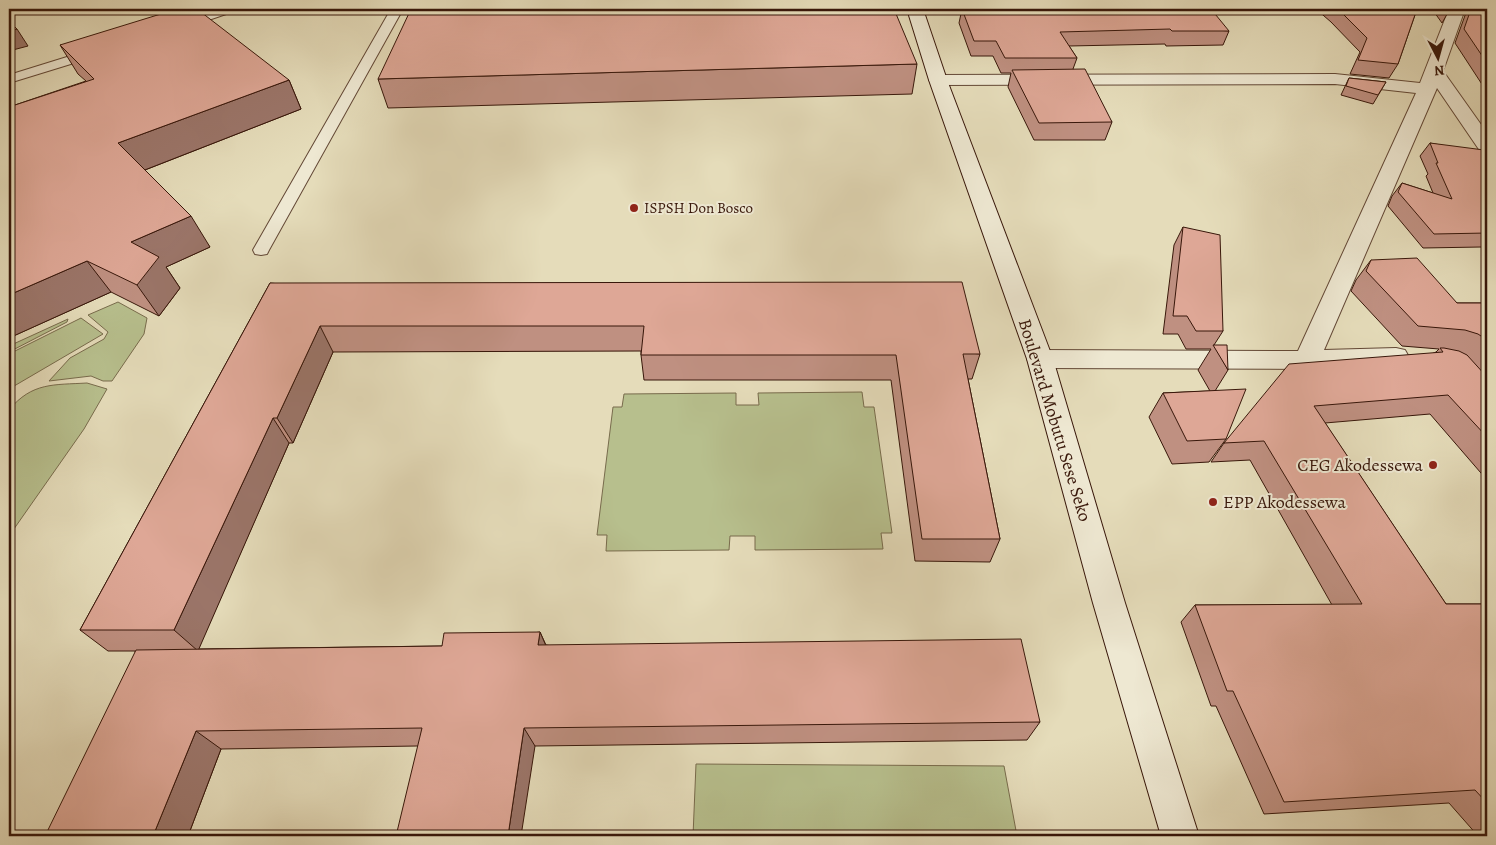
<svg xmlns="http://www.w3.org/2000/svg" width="1496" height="845" font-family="Alegreya,serif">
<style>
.green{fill:#b7bf8d;stroke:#786b4c}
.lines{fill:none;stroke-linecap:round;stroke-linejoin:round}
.lane-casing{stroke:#634836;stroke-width:2}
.street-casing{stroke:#634836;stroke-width:2}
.secondary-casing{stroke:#38170a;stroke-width:2}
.lane{fill:#eee8d2;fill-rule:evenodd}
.street{fill:#eee8d2;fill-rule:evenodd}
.secondary{fill:#eee8d2;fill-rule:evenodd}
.wall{fill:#bf9081;stroke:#38170a}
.shaded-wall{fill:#9b7569;stroke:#38170a}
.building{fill:#dea796;stroke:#38170a}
.poi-dot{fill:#8f2418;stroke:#eee8d2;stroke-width:2}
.labels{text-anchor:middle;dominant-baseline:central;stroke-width:4;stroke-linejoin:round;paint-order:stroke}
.far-poi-label{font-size:15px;fill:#38170a;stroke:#eee8d2;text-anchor:start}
.street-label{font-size:18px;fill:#38170a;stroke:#eee8d2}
.poi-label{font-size:18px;fill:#38170a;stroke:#eee8d2;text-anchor:end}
</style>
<rect width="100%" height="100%" fill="#e5dcba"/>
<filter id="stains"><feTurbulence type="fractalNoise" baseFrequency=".004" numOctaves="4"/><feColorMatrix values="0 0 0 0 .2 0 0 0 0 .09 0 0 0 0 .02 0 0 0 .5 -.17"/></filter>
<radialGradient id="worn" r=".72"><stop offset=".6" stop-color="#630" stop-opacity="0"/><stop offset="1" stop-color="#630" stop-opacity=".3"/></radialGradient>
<!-- green -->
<g class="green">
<polygon points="118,302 147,318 144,334 112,381 103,381 91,376 49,381 70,358 104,339 108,332 88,315"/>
<polygon points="81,318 103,334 9,389 9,354"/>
<polygon points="68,319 67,322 9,352 9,346"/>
<path d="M87 383 107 389 84 429 9 536V410C32 382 54 385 87 383Z"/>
<polygon points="862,392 864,407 874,407 892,533 881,533 883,549 755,550 755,536 730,536 729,550 606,551 607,535 597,535 613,407 622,407 624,394 736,393 736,405 759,405 758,393"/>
<polygon points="696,764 1004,766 1017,836 693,836"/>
</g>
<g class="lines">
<!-- lane casing -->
<g class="lane-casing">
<g id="lane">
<polygon points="220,9 237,9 235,11 185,28 181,29 175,25 177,22"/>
<polygon points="391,9 403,9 269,250 267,254 261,255 255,254 253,250"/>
<polygon points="96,48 100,49 102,52 100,55 9,83 9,75"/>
</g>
</g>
<!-- street casing -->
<g class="street-casing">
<polygon id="street" points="1449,9 1465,9 1443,71 1487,133 1487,153 1480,151 1437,88 1324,350 1396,348 1405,350 1409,357 1405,364 1396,366 1307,369 1040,368 1031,366 1027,359 1031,352 1040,350 1298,351 1416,93 1335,84 938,85 932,84 929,80 932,76 938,75 1335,74 1420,83"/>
</g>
<!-- secondary casing -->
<g class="secondary-casing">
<polygon id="secondary" points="907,9 923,9 947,80 1053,359 1125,603 1199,836 1161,836 1093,603 1027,359 929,80"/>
</g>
<!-- lane -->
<use href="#lane" class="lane"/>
<!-- street -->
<use href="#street" class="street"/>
<!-- secondary -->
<use href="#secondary" class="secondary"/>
</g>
<!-- wall -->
<g class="wall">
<polygon points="962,9 1229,31 1223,45 1166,46 1165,44 1069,46 1077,58 1073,69 1112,122 1105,140 1034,140 1008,87 1011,73 1001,73 993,56 971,56 959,23"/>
<polygon points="1316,9 1417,9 1398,64 1389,78 1350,74 1360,52 1331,22"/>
<polygon points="1432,9 1450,9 1442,23"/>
<polygon points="1466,9 1487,9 1487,92 1455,43 1467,10"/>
<polygon points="60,45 289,80 301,109 145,170 210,247 166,267 180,288 159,316 111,292 9,338 9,107 86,81 78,74"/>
<polygon points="917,64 912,94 388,108 378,79"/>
<polygon points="1349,78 1386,82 1373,104 1341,95"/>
<polygon points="1430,143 1487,154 1487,255 1481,247 1423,248 1388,206 1392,196 1402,183 1433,193 1426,176 1428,174 1420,156"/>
<polygon points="1183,227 1223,331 1214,345 1228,370 1215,391 1226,439 1209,462 1172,464 1149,417 1163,393 1210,391 1198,370 1211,349 1186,349 1178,334 1163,334 1174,245"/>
<polygon points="1371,260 1457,303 1487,303 1487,480 1430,414 1325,423 1446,604 1487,604 1487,836 1478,836 1449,803 1264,814 1216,706 1211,706 1181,622 1195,605 1332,605 1250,460 1211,462 1224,443 1436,352 1439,349 1402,346 1351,291 1356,280"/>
<polygon points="270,283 980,354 972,379 968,379 1000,539 990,562 915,561 891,380 644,380 641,355 641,351 333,352 293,443 289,443 198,649 442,646 540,632 546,645 1040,722 1027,740 535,746 417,746 221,749 188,836 135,651 108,651 80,630"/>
</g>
<!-- shaded-wall -->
<g class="shaded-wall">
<polygon points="17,29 28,46 9,51 9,31"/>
<polygon points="289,80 301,109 137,173 118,143"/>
<polygon points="191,216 210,247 166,267 180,288 159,316 137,285 131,242"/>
<polygon points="87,261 111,292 9,338 9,295"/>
<polygon points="320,326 333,352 293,443 277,418"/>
<polygon points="273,418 289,443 198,651 174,630"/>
<polygon points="540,632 549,653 538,645"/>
<polygon points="524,728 535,746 521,836 508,836"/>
<polygon points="196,731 221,749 188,836 153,836"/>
</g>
<!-- building -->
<g class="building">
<polygon points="177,9 197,9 289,80 118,143 191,216 131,242 159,257 137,285 87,261 9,295 9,107 94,79 60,45"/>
<polygon points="411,9 894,9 917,64 378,79"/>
<polygon points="962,9 1211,9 1229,31 1172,31 1170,29 1060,32 1077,58 1005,58 996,41 974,41"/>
<polygon points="1338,9 1417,9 1398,64 1358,60 1367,38"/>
<polygon points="1471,9 1487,9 1487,63 1464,29"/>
<polygon points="9,21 17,29 9,31"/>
<polygon points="1085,69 1112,122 1039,123 1012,70"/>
<polygon points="1349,78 1386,82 1378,95 1346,86"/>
<polygon points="1430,143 1484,150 1487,154 1487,233 1434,234 1398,192 1402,183 1452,199 1436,163 1438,163"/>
<polygon points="1183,227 1220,235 1223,331 1196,331 1187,316 1173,316"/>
<polygon points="1417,258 1457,303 1487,303 1487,340 1478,334 1465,330 1418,326 1366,271 1371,260"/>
<polygon points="962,282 980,354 963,354 1000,539 922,539 896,355 641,355 644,326 320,326 277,418 273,418 174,630 80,630 270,283"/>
<polygon points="1213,345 1227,345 1228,370"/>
<polygon points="1440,348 1444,348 1459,351 1467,355 1487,377 1487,437 1448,395 1314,406 1446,604 1487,604 1487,803 1475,790 1284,802 1233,691 1227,691 1195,605 1362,604 1264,441 1224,443 1289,364 1443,352"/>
<polygon points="1246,389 1226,439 1187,441 1163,393"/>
<polygon points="540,632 538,645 1021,639 1040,722 524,728 508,836 396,836 422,728 196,731 153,836 45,836 136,650 442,646 444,633"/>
</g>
<!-- markers -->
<g class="poi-dot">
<circle cx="634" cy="208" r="5"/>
<circle cx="1433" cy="465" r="5"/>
<circle cx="1213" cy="502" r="5"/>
</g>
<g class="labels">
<!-- far-poi labels -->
<g class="far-poi-label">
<text x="644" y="208">ISPSH Don Bosco</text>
</g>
<!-- street labels -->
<g class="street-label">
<text transform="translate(1055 420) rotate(73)">Boulevard Mobutu Sese Seko</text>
</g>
<!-- poi labels -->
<g class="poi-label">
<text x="1423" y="465">CEG Akodessewa</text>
<text x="1223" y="502" text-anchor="start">EPP Akodessewa</text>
</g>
</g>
<!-- margin -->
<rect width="1496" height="845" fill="none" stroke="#e5dcba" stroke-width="30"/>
<rect x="10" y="10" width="1476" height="825" fill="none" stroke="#38170a" stroke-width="2.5"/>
<rect x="15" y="15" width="1466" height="815" fill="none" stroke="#38170a"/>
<!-- north arrow -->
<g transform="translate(1438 58) rotate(174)" stroke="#eee8d2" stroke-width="4" paint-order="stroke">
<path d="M0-4L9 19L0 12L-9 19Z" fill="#38170a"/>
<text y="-8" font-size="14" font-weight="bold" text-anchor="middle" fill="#38170a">N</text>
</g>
<rect width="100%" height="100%" filter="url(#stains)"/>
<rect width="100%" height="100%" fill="url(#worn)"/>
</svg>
